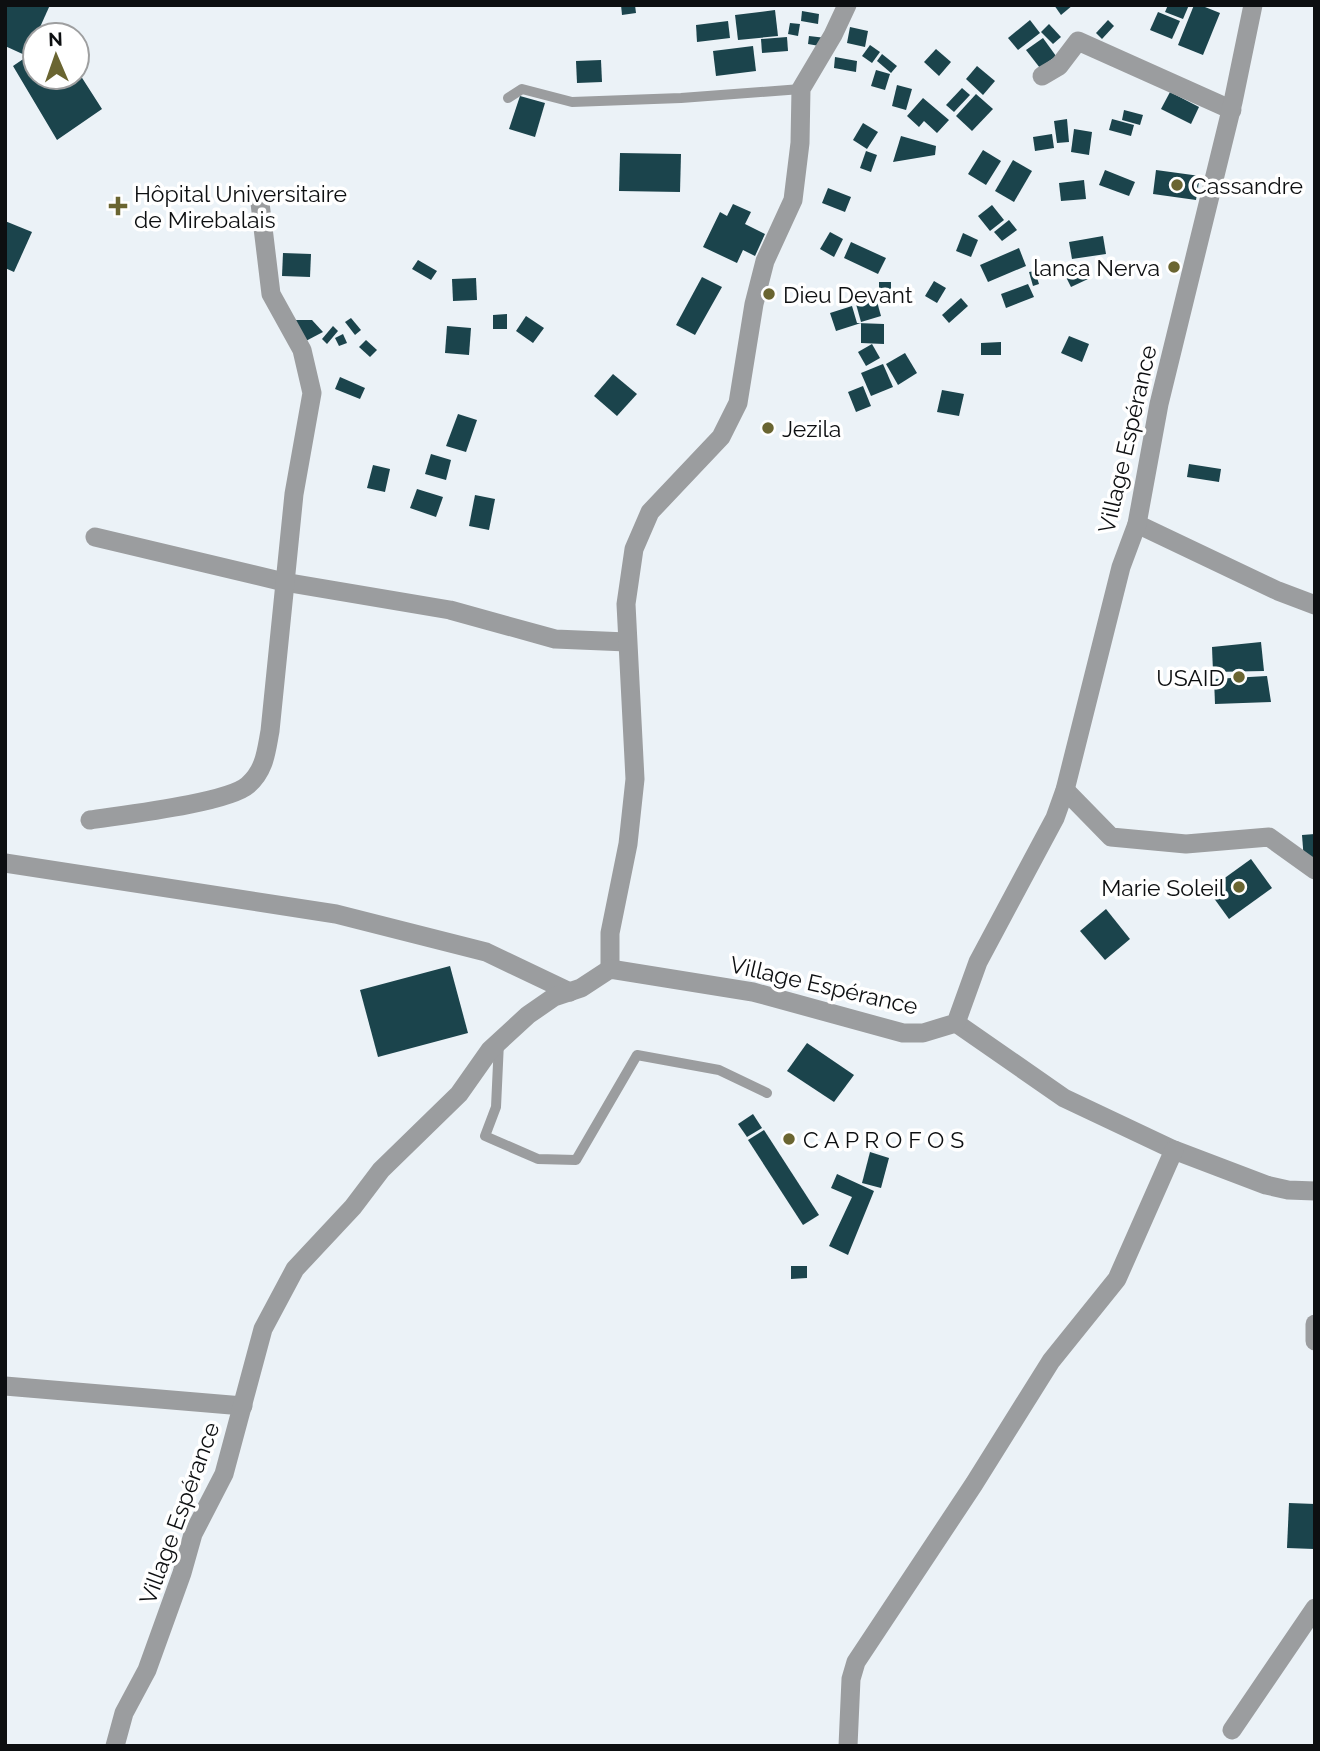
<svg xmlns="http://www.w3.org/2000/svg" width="1320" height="1751" font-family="Raleway,sans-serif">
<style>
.building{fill:#1b444c}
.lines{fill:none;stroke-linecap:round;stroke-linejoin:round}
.service{stroke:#9b9d9f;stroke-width:10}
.minor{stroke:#9b9d9f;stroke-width:19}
.poi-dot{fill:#6a6531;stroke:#fff;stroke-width:2.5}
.labels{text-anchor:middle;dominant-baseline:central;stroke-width:7;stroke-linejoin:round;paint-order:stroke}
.poi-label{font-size:23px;fill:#0d0f11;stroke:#fff;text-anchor:start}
.street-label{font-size:23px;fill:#0d0f11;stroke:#fff}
</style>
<rect width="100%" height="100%" fill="#ebf2f7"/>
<!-- building -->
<g class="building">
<polygon points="5,5 50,5 27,56 5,46"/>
<polygon points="621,5 635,5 636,13 622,15"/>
<polygon points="1054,5 1073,5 1061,15"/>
<polygon points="1168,5 1189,5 1183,19 1165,12"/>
<polygon points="1194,5 1200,5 1220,13 1203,55 1178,45"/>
<polygon points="775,10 778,36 738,40 735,15"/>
<polygon points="802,11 819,14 818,24 801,21"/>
<polygon points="1158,12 1180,21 1172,39 1150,30"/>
<polygon points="1030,20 1040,33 1018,50 1008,38"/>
<polygon points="1108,20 1114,26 1102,39 1096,33"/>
<polygon points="728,21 730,38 697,42 696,25"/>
<polygon points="790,23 800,24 798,36 788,34"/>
<polygon points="1049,24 1061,37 1053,44 1041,32"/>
<polygon points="850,27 868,31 865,47 847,43"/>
<polygon points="809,36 826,38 825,47 808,44"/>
<polygon points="787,37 788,51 762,53 761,39"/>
<polygon points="1043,38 1056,56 1040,68 1026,50"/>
<polygon points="870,45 880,52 872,63 862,56"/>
<polygon points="753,46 756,71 716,76 713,51"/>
<polygon points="936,49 951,62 939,76 924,62"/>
<polygon points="35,51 35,77 77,77 77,70 102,109 57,140 13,66"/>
<polygon points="882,54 897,66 891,73 877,61"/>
<polygon points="835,57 857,61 856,72 834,68"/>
<polygon points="601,60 602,82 577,83 576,61"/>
<polygon points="977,66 995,81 983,95 966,79"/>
<polygon points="876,70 890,74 885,90 871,86"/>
<polygon points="897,85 912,89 906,110 892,106"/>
<polygon points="962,88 970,95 954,112 946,105"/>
<polygon points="1170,92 1199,107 1191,124 1161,109"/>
<polygon points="976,94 993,109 972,131 956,116"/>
<polygon points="520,96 545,103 535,137 509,129"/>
<polygon points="923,98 949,120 937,133 924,121 919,127 907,116"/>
<polygon points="1124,110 1143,115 1140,125 1122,120"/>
<polygon points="1067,119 1069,142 1057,143 1054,121"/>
<polygon points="1112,119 1134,125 1131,136 1109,130"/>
<polygon points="863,123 878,132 867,149 853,140"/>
<polygon points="1074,129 1092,132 1089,155 1071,152"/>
<polygon points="1052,134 1054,148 1035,151 1033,137"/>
<polygon points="901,136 936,146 935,155 893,162"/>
<polygon points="983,150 1001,161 986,185 968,174"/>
<polygon points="866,151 877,155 871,172 860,168"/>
<polygon points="620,153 681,154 680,192 619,191"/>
<polygon points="1013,160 1032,171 1014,202 995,191"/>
<polygon points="1105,170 1135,182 1129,196 1099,185"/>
<polygon points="1156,170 1200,176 1196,200 1153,194"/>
<polygon points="1084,180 1086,199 1061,201 1059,183"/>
<polygon points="828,188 851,197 845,212 822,203"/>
<polygon points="733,204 751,212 745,224 765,234 755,256 743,250 737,263 703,247 720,212 727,216"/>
<polygon points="992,205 1004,220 990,231 978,216"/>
<polygon points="1009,220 1017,230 1002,241 994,232"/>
<polygon points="5,221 32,232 14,272 5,268"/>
<polygon points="830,232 843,239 834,257 820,249"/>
<polygon points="963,233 978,240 971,257 956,251"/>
<polygon points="1103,236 1106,254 1072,259 1069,242"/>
<polygon points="851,242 886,258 878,274 844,258"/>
<polygon points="1019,248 1026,266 988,282 980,265"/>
<polygon points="283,253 311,254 310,277 282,276"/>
<polygon points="418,260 437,271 431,280 412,269"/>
<polygon points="1171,260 1180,261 1178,273 1169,272"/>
<polygon points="1080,264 1088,279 1071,287 1064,273"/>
<polygon points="1035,271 1039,284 1033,286 1029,272"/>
<polygon points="702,277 722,287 695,335 676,325"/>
<polygon points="476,278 477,300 453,301 452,279"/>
<polygon points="934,281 946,288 937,303 925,296"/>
<rect x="879" y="282" width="12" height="21"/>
<polygon points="1028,284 1034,297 1006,308 1001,294"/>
<polygon points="876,298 881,316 861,322 856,304"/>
<polygon points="961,298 968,306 949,323 942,315"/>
<polygon points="852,306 857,323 884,324 884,344 861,343 861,323 836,331 830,313"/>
<polygon points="507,314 507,329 493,329 493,315"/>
<polygon points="526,316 544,328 533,343 516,331"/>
<polygon points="351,318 361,330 355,335 345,322"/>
<polygon points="291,320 312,320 323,332 302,343"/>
<polygon points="333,326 338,331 327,344 322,339"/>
<polygon points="447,326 471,328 469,355 445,353"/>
<polygon points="343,334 347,343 339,346 335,338"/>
<polygon points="1069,336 1089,344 1082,362 1061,353"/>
<polygon points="366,340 377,350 370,357 359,347"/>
<polygon points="1001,342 1001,355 981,355 981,343"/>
<polygon points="872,344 880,358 866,366 858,352"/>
<polygon points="905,353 917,373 898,385 886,364"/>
<polygon points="883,364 893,387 871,396 861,373"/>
<polygon points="613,374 637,394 617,416 594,396"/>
<polygon points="340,377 365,388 360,399 335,389"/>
<polygon points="863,386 871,406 856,412 848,392"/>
<polygon points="942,390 964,394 959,416 937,412"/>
<polygon points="458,414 477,420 466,452 446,446"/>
<polygon points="771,423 774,427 763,434 761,430"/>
<polygon points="431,454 451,460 446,480 425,474"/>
<polygon points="1189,464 1221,469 1219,482 1187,477"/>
<polygon points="373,465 390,469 385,492 367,488"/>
<polygon points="417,489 443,497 436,517 410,508"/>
<polygon points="475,495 495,499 489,530 469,526"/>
<polygon points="1261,642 1264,671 1213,672 1212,647"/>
<polygon points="1267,676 1271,702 1215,704 1214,679"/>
<polygon points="1315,834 1315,860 1304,861 1302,835"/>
<polygon points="1251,859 1272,888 1229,919 1208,890"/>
<polygon points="1106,909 1130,939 1105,960 1080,931"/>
<polygon points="450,966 468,1033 378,1057 360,990"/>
<polygon points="807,1043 854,1075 834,1102 787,1071"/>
<polygon points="753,1114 762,1128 747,1137 738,1124"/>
<polygon points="764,1130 819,1215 803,1225 748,1140"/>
<polygon points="870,1152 889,1158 881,1188 862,1183"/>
<polygon points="837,1174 874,1191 848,1255 829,1246 852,1197 831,1188"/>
<polygon points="791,1266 807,1266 807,1278 791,1279"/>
<polygon points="1289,1503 1315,1504 1314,1549 1287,1548"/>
</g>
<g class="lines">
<!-- service -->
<g class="service">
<polyline points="508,98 522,89 572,102 681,98 801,89"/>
<polyline points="499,1042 496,1107 485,1136 538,1159 576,1160 637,1055 719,1070 767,1093"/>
</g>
<!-- minor -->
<g class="minor">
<polyline points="1042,76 1059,66 1078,41 1232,110"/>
<polyline points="1137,524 1278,591 1315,605"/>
<polyline points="95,537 284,582 450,610 555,639 627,642"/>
<polyline points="1065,790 1111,837 1186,844 1269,837 1315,870"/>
<path d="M90 820C122 815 228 803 248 785 265 770 266 752 270 731L294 494 312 393 302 350 271 294 260 203"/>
<polyline points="5,863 336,914 486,952 570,992"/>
<polyline points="610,969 610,933 628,844 635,779 626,604 634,549 650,512 721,437 738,403 754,304 765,261 793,200 800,143 801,89 833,35 847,5"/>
<polyline points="956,1023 1064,1098 1174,1150 1266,1185 1288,1190 1315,1191"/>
<polyline points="1315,1324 1315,1341"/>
<polyline points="5,1386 243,1406"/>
<polyline points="1232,1730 1315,1608"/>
<polyline points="115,1746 124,1713 147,1670 182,1573 193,1534 224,1474 263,1329 295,1269 353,1207 381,1170 459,1094 490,1050 528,1015 554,997 581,988 610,969 753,992 903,1033 923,1033 956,1023 978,962 1055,818 1065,790 1121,567 1137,524 1159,404 1233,102 1253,5"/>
<polyline points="848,1746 851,1679 856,1662 974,1484 1051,1361 1117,1279 1174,1150"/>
</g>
</g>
<!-- markers -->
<g class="poi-dot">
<circle cx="1177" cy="185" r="7"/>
<path d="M114.5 195.5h7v7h7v7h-7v7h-7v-7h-7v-7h7z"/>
<circle cx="1174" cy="267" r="7"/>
<circle cx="769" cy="294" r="7"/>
<circle cx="768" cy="428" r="7"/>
<circle cx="1239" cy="677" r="7"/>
<circle cx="1239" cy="887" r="7"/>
<circle cx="789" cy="1139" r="7"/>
</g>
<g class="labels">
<!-- poi labels -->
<g class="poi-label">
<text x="1191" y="185">Cassandre</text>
<text x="134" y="193">Hôpital Universitaire<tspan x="134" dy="26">de Mirebalais</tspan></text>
<text x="1160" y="267" text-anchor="end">lanca Nerva</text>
<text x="783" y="294">Dieu Devant</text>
<text x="782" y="428">Jezila</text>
<text x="1225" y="677" text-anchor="end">USAID</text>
<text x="1225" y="887" text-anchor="end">Marie Soleil</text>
<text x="803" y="1139">C A P R O F O S</text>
</g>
<!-- street labels -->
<g class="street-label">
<text transform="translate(1127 439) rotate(-77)">Village Espérance</text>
<text transform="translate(824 985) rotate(13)">Village Espérance</text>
<text transform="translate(179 1513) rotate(-70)">Village Espérance</text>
</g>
</g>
<!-- border -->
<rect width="1320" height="1751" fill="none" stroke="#0d0f11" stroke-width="14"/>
<!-- north arrow -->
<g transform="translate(56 56) rotate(358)"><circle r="33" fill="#ffffff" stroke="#9e9fa0" stroke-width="2"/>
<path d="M0-5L12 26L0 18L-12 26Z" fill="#6a6531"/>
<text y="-10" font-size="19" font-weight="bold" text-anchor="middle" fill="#0d0f11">N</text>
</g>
</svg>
